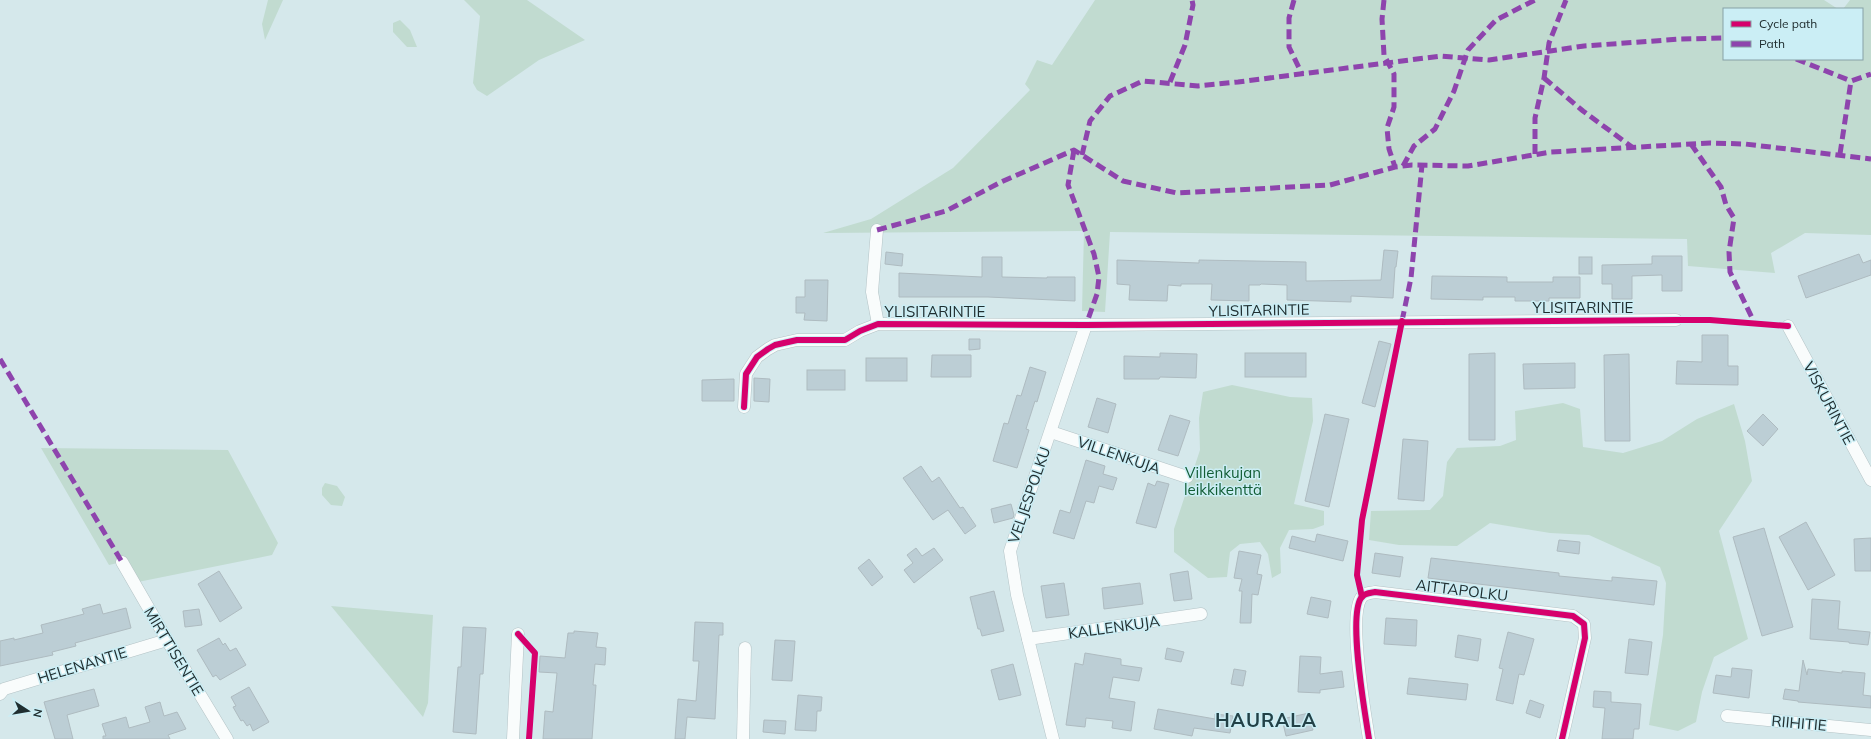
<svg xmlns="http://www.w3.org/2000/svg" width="1871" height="739" font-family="Mulish,sans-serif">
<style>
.green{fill:#c1dbd0}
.building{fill:#bcced5;stroke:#aebbc0}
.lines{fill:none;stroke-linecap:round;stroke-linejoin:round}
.minor-casing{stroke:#b4c3c6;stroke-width:13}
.minor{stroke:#f9fcfc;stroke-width:12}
.quiet{stroke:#8e44ad;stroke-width:5;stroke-dasharray:10 5;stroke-linecap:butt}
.cycleway-casing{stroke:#cbeef5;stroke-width:8}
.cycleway{stroke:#d6006c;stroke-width:6}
.labels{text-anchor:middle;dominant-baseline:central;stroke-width:3;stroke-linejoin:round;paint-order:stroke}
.street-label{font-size:15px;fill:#202e30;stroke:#cbeef5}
.park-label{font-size:15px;fill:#135d35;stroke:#cbeef5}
.district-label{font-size:19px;font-weight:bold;letter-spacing:1px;fill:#224147;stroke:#cbeef5}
</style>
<rect width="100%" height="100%" fill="#d5e8eb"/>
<!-- green -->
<g class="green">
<polygon points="268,0 283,0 265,40 262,24"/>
<polygon points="527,0 585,40 539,60 487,96 477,90 473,83 480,16 464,0"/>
<polygon points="1095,0 1824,0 1838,9 1724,9 1724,59 1862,59 1862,9 1843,9 1850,0 1871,0 1871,235 1805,233 1771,253 1775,273 1688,266 1687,239 1110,232 1105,312 1082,311 1084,231 823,233 871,219 953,168 1030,90 1025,84 1037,60 1052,65"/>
<polygon points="400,20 410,30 417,47 407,47 393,32 393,23"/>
<polygon points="1232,385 1290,397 1312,398 1313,421 1294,504 1324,511 1324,525 1313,529 1289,530 1280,548 1281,573 1272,578 1268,554 1260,542 1240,544 1230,552 1227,577 1208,578 1174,552 1174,529 1200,450 1199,418 1203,392"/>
<polygon points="1563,403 1580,409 1583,447 1623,453 1662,441 1697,419 1734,404 1745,441 1752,481 1719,531 1748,639 1714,657 1702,692 1696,722 1678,731 1649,725 1663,635 1666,583 1660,567 1589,535 1550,533 1490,523 1457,546 1399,545 1369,540 1371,511 1430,510 1443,496 1447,462 1457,448 1500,446 1516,440 1515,411"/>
<polygon points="41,448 228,450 278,543 272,555 133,583 122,562 109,565"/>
<polygon points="325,483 337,486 345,497 342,506 331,505 322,495 322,488"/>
<polygon points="331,606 433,615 428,703 423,717"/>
</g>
<!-- building -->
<g class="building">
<polygon points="1384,250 1398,251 1396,267 1395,267 1393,298 1351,296 1351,302 1287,300 1287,285 1261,284 1260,285 1249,285 1249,301 1211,300 1212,284 1181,284 1181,286 1168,285 1167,301 1129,300 1130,285 1117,284 1117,260 1199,263 1199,260 1306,262 1306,281 1381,280"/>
<polygon points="886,252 903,254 902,266 885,264"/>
<polygon points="1859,254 1863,263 1871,260 1871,275 1806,298 1798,276"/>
<polygon points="1652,256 1682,256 1682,291 1662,291 1662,275 1632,276 1632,299 1612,299 1612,284 1602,284 1602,265 1652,264"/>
<polygon points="982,257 1002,257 1002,277 1047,278 1047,277 1075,277 1075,301 988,297 899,297 899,273 982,277"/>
<rect x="1579" y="257" width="13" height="17"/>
<polygon points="1432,276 1507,277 1507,282 1553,282 1553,277 1580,277 1580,298 1549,298 1549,301 1515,301 1515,297 1483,297 1483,300 1431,299"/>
<polygon points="805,280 828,280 827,321 804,320 805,313 796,313 796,297 805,297"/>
<polygon points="1702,335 1728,335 1728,366 1738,366 1738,385 1676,384 1677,361 1702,362"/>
<polygon points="969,339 980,339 980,349 969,350"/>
<polygon points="1379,341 1391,344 1375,407 1362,403"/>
<polygon points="1160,353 1197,354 1196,378 1160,377 1159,379 1124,379 1124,356 1160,357"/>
<rect x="1245" y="353" width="61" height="24"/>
<polygon points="1495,353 1495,440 1469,440 1469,354"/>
<polygon points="1629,354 1630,441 1605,441 1604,355"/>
<polygon points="932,355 971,355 971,377 931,377"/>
<rect x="866" y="358" width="41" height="23"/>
<polygon points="1575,363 1575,388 1524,389 1523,364"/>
<polygon points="1030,367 1046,372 1037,402 1035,401 1026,429 1029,430 1017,468 993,461 1004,423 1008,424 1017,395 1021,396"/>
<rect x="807" y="370" width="38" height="20"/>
<polygon points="754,378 770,379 769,402 754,401"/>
<polygon points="734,379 734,401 702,401 702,380"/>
<polygon points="1097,398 1116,404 1108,433 1088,427"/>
<polygon points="1325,414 1349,419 1329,507 1305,501"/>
<polygon points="1763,414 1778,429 1763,446 1747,431"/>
<polygon points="1170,415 1190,421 1178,456 1158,450"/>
<polygon points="1403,439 1428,441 1424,501 1398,499"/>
<polygon points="1086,460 1105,466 1103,474 1117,478 1113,490 1099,486 1094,503 1086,501 1074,539 1053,533 1060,510 1070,513"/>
<polygon points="921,466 932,482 939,477 960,508 963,507 976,526 965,534 948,510 933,520 903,478"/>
<polygon points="1157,481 1169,484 1156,528 1136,523 1148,483 1155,486"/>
<polygon points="1011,504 1014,515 1013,518 994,523 991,509"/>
<polygon points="1806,522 1835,575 1808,590 1779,537"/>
<polygon points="1764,528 1793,627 1762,636 1733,537"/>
<polygon points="1317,534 1348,541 1343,561 1289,548 1292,536 1315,542"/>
<polygon points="1871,538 1871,571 1855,571 1854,539"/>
<polygon points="1559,540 1580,542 1579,554 1557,551"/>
<polygon points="916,548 922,556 934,548 943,560 914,583 904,570 913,563 907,555"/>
<polygon points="1239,551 1261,555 1257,574 1262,575 1258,595 1252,594 1251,623 1240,623 1242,591 1239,591 1242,579 1234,578"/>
<polygon points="1375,553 1403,557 1400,577 1372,573"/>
<polygon points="1431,558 1559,573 1559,576 1612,581 1612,577 1657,581 1654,605 1428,578"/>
<polygon points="869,559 883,577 872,586 858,568"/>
<polygon points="219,571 242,608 220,622 198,584"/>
<polygon points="1188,571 1192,599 1174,601 1170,574"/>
<polygon points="1064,583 1069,615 1046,618 1041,586"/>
<polygon points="1140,583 1143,604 1104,609 1102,588"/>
<polygon points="994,591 1004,631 982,636 980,629 978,629 970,597"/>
<polygon points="1311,597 1331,601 1328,618 1307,614"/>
<polygon points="1812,599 1840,601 1838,629 1870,632 1868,645 1849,643 1849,642 1810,639"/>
<polygon points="100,604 103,614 126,608 131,628 75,643 76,646 52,652 53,655 0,666 0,641 14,638 14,640 43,633 41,625 84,614 82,609"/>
<polygon points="199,609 202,625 185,627 183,611"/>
<polygon points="1386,618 1417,620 1416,646 1384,644"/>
<polygon points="695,622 723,623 723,635 719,635 715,719 687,717 685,739 675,739 678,699 696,701 699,661 693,661"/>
<polygon points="463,627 486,628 483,674 480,674 476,734 453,732 458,667 461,667"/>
<polygon points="574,631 598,633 596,647 606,648 605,665 595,664 593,685 596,685 592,739 543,739 545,711 553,712 557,673 539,672 540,656 565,658 568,633 574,633"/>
<polygon points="1508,632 1534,639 1524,675 1519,674 1513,704 1496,700 1503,669 1499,668"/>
<polygon points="1458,635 1481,639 1478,661 1455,657"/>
<polygon points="219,638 223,645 225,643 230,651 236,648 246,665 220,680 216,675 213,677 197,650"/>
<polygon points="1629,639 1652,642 1648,675 1625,673"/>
<polygon points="775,640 795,641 792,681 772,680"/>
<polygon points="1167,648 1184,652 1181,662 1165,659"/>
<polygon points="1085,653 1121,659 1121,665 1142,668 1139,681 1113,677 1109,698 1135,702 1131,731 1112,728 1113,721 1086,718 1085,727 1066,725 1075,663 1083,665"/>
<polygon points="1300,656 1321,657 1320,674 1342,671 1344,687 1320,690 1320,693 1298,692"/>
<polygon points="1803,660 1807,675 1808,669 1842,673 1842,671 1865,673 1863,695 1871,696 1871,708 1798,702 1798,701 1783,699 1785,689 1799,691"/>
<polygon points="1013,664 1021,695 999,700 991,670"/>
<polygon points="1732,668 1752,670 1749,698 1713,693 1716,675 1731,677"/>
<polygon points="1234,669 1246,671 1243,686 1231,684"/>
<polygon points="1409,678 1468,684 1466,700 1407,694"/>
<polygon points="249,687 269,722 253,731 250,724 247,726 243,720 241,721 233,707 236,706 231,697"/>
<polygon points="94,689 99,706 67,715 73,739 55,739 44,702"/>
<polygon points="1594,691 1611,692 1611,702 1641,704 1639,729 1634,729 1633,739 1602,739 1605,708 1593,707"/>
<polygon points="798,695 822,697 821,711 817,711 816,731 795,730"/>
<polygon points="1530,700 1544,705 1540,718 1526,713"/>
<polygon points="160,702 164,716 177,712 186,729 168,735 170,739 103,739 103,736 106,736 102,724 126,717 129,728 150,722 145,707"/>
<polygon points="1158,709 1215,719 1215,714 1233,716 1230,733 1194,728 1192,736 1154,729"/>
<polygon points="1309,713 1313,730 1286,736 1282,719"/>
<polygon points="764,720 786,721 785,734 763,732"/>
</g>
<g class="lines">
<!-- minor casing -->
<g class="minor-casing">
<g id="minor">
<polyline points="877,230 872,292 878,324"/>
<polyline points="1788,326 1871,480"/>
<polyline points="744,407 746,374 757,357 768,349 775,345 797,340 845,340 860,331 878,324 1086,325 1676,320"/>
<polyline points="1051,432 1187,477"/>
<polyline points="122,562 167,640 227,739"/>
<polyline points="1028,639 1201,614"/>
<polyline points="0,694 4,689 167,640"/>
<polyline points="1727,716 1871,730"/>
<polyline points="513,739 518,634"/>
<polyline points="743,739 745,648"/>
<polyline points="1053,739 1017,595 1010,551 1086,325"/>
<path d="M1369 739C1365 713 1348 618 1361 598 1364 593 1370 593 1375 592L1573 616 1584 624 1585 638 1562 739"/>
</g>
</g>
<!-- minor -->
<use href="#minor" class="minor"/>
<!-- quiet -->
<g class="quiet">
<polyline points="1294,0 1289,18 1289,47 1302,74"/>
<polyline points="1384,0 1382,19 1384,55 1394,74 1394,107 1387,128 1389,149 1395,167"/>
<polyline points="1796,59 1851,81"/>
<polyline points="1544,78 1583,111 1632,147"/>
<polyline points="1170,82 1185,45 1193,5 1192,0"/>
<polyline points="1691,144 1721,187 1726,205 1734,218 1729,252 1730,272 1755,324"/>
<polyline points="1074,150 1068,185 1094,254 1099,277 1097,294 1086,325"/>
<polyline points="1535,154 1535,118 1544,78 1549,43 1566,0"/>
<polyline points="1840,154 1851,81 1871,74"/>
<polyline points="1082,155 1090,121 1110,96 1143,81 1198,86 1238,82 1441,56 1489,60 1584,46 1681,39 1724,38"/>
<polyline points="1403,166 1414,146 1435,129 1454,91 1468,50 1496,20 1535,0"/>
<polyline points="877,230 946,211 1001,182 1074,150 1123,181 1177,193 1330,185 1395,167 1412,165 1468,166 1551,152 1710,143 1745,144 1871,159"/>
<polyline points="1402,321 1411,278 1422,165"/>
<polyline points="0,359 122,562"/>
</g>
<!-- cycleway casing -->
<g class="cycleway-casing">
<g id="cycleway">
<polyline points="744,407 746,374 757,357 768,349 775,345 797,340 845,340 860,331 878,324 1086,325 1676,320 1710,320 1788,326"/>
<polyline points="1362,597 1357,575 1362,520 1402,321"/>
<polyline points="518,634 535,653 529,739"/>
<path d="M1369 739C1365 713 1348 618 1361 598 1364 593 1370 593 1375 592L1573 616 1584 624 1585 638 1562 739"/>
</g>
</g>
<!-- cycleway -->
<use href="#cycleway" class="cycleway"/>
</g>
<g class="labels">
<!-- street labels -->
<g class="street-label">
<text x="1583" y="307">YLISITARINTIE</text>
<text transform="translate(1259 310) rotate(-1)">YLISITARINTIE</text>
<text x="935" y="311">YLISITARINTIE</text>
<text transform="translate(1829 403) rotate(62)">VISKURINTIE</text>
<text transform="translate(1119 455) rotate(19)">VILLENKUJA</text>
<text transform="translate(1029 495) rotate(-71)">VELJESPOLKU</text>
<text transform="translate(1462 590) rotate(7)">AITTAPOLKU</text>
<text transform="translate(1114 627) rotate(-8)">KALLENKUJA</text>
<text transform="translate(174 651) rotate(59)">MIRTTISENTIE</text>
<text transform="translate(82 665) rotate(-17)">HELENANTIE</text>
<text transform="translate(1799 723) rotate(5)">RIIHITIE</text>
</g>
<!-- park labels -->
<g class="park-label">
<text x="1223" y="472">Villenkujan<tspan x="1223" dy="17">leikkikenttä</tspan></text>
</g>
<!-- district labels -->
<g class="district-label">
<text x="1266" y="720">HAURALA</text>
</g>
</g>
<!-- legend -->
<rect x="1723" y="8" width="140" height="52" fill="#cbeef5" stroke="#87a1a6"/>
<rect x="1731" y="21" width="20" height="6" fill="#d6006c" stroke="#87a1a6"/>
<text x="1759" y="28" font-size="12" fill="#202e30">Cycle path</text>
<rect x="1731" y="41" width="20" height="6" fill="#8e44ad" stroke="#87a1a6"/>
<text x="1759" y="48" font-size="12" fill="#202e30">Path</text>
<!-- north arrow -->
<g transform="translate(28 711) rotate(102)" stroke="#cbeef5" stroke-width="3" paint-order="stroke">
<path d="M0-3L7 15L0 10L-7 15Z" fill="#202e30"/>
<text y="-6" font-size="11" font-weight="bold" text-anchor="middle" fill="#202e30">N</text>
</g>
</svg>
